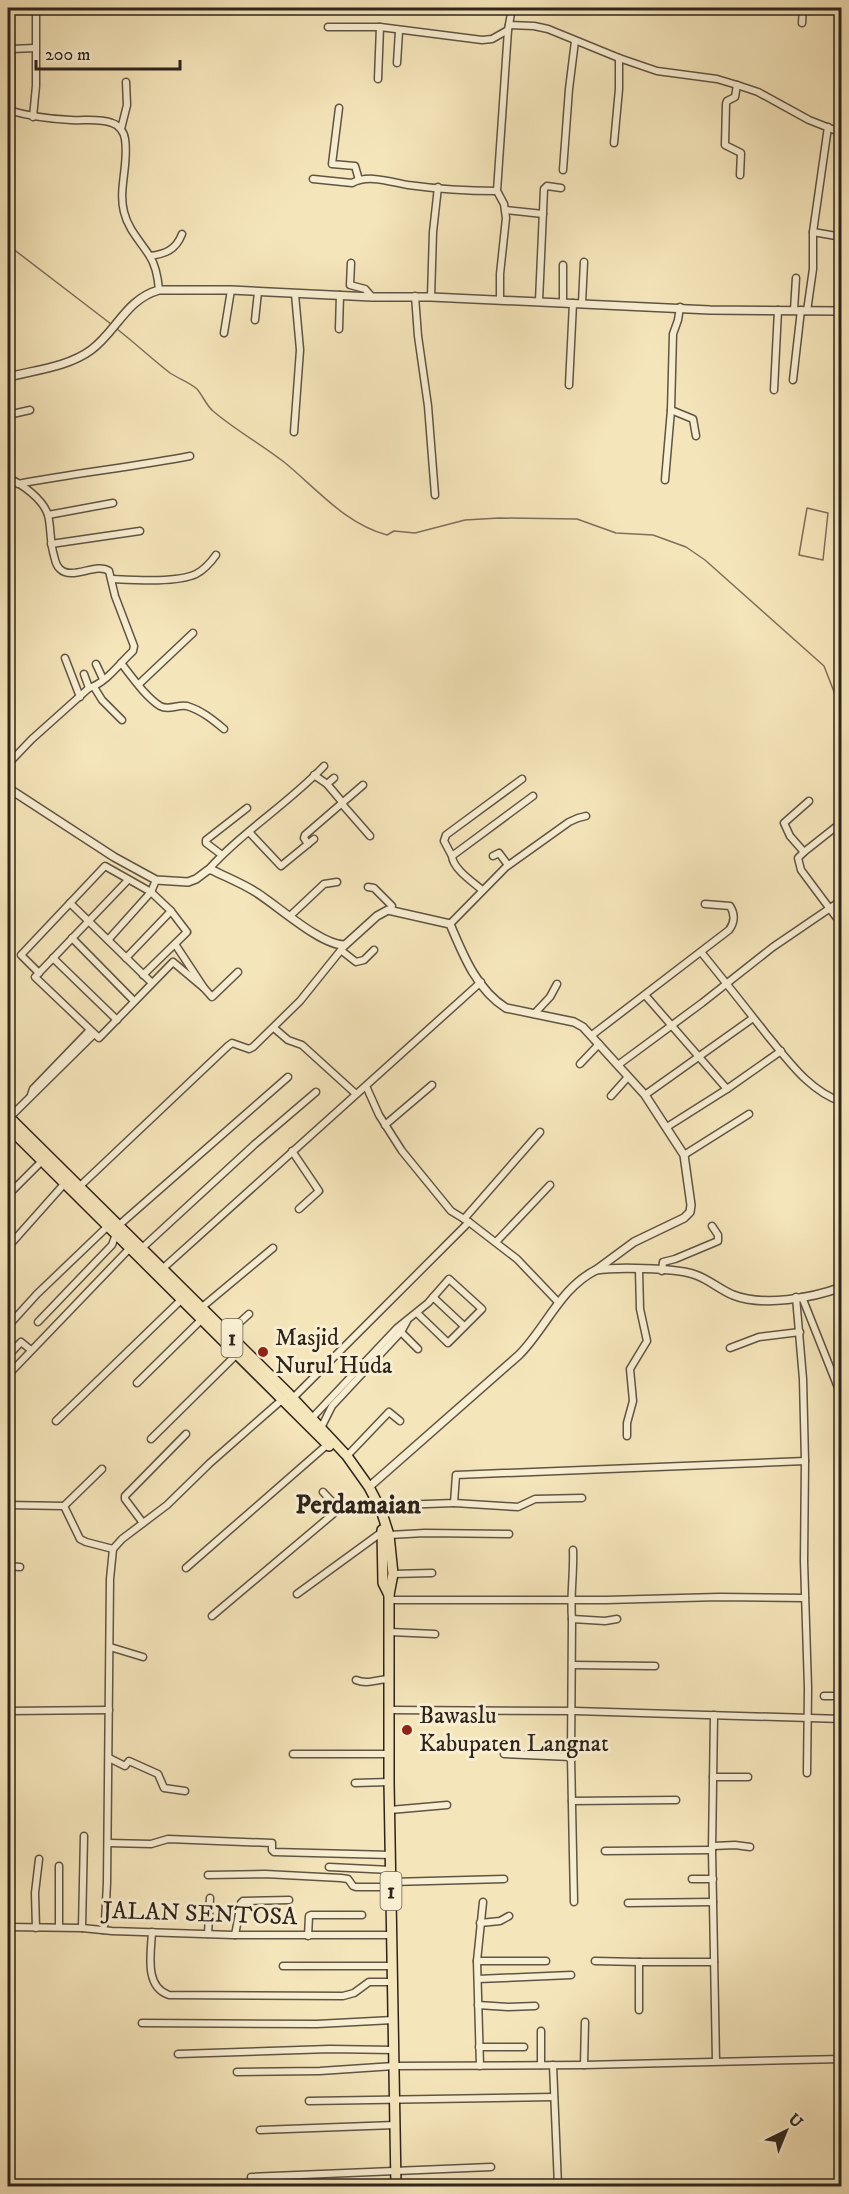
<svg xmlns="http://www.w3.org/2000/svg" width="849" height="2194" font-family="'IM FELL DW Pica',serif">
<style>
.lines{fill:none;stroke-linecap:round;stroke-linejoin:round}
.stream{stroke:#7d705a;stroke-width:1.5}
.minor-casing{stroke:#605444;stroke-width:9}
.tertiary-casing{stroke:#605444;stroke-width:10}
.trunk-casing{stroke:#2e241c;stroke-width:12}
.minor{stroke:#f8eed2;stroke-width:6}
.tertiary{stroke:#f8eed2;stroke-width:7}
.trunk{stroke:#f5e5ba;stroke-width:9}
.poi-dot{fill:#8f2418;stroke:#f8eed2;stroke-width:2}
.labels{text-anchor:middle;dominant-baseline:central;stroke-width:6;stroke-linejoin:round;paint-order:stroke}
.shield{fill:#f8eed2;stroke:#6b6153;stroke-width:1.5}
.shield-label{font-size:22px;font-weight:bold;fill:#2e241c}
.poi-label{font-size:24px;fill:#2e241c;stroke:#f8eed2;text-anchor:start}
.street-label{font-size:24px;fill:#2e241c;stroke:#f8eed2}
.quarter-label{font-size:27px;font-weight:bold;fill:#2e241c;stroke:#f8eed2}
</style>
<rect width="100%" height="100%" fill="#f5e5ba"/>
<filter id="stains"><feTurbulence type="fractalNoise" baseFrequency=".00333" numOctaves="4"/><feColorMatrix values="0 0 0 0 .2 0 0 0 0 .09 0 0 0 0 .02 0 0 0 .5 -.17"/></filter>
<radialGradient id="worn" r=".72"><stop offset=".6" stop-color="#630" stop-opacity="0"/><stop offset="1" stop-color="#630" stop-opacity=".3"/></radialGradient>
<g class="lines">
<!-- stream -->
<g class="stream">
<polyline points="8,245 111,324"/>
<path d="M117 329C135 343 152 359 170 373 179 379 189 382 197 389 203 396 206 405 213 411 235 430 261 444 284 462 316 488 345 524 387 535L394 531 415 533 465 520 499 518 577 519 616 533 653 535 686 547 705 560 824 666 838 702H842"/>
<polygon points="807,508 828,513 823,560 799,555"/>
</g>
<!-- minor casing -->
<g class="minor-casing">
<g id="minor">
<polyline points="802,23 803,8"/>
<polyline points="509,25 534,26 548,29 619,58 657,71 717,79 737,85 758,92 809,120 842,133"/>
<polyline points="328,27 380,27 482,40 492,39 508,30"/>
<polyline points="8,32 11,49 35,48"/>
<polyline points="11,49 11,111"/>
<polyline points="397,63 399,31"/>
<polyline points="378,79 380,27"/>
<polyline points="737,85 735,97 727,101 726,104 725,145 741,153 740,175"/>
<polyline points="339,108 332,164 355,166 359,180"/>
<path d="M8 110C28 116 49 119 71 120 84 121 99 118 112 123 119 125 124 132 125 139 129 164 118 189 124 212 128 229 140 241 149 255 156 265 158 278 159 290"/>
<polyline points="33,117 36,86 36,9"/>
<polyline points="121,129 127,105 126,82"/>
<polyline points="614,143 619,89 619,58"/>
<polyline points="563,170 569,89 575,41"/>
<path d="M313 179 352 183C369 174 390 182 408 185 437 189 468 191 497 191"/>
<polyline points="506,210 543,214"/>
<polyline points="813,232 842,237"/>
<path d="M150 256C165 254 176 250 182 234"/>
<polyline points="351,263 350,285 365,289 372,297"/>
<polyline points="415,296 418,336 428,406 435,495"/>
<polyline points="431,297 433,232 438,187"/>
<polyline points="500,300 500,274 506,218 504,204 497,191 508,30 512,8"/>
<polyline points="539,301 544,189 547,186 561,188"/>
<polyline points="563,302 563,265"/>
<polyline points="582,303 584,262"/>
<polyline points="794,310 796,278"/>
<polyline points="807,311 813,269 813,232 828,127"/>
<polyline points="255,320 258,292"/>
<polyline points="339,329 340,295"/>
<polyline points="224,333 231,290"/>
<polyline points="793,380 801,310"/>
<polyline points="569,385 573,303"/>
<polyline points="774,390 778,310"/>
<polyline points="671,410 693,419 696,436"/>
<polyline points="8,415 30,410"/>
<polyline points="294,432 300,350 295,294"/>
<path d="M8 478C22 484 43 499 48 515 51 527 50 540 53 552 55 558 55 565 60 569 72 581 96 562 109 571L115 596 134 646 133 651C120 663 106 683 89 688L32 739 8 764"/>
<polyline points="665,480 671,410 673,334 678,320 680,307"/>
<path d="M18 484C75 473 133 467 190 456"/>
<polyline points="48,515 113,503"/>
<polyline points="51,544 140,531"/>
<path d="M112 579C133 580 177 583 196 574 204 570 211 562 216 555"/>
<polyline points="65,658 80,697"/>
<path d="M121 663C132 677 145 696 160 706 169 711 178 704 187 706 201 710 213 720 224 729"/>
<polyline points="96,664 103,679"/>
<polyline points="84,674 89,688"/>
<polyline points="139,684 193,633"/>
<polyline points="94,687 102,700 122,720"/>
<polyline points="314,775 327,784 343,803"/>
<polyline points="327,784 334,778"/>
<polyline points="809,801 784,823 790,836 804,852 842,822"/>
<polyline points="342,804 370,836"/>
<polyline points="249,832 281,866 314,839"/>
<polyline points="308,844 304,838 305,835 363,785"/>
<polyline points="804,852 798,858 801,870 842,925"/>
<polyline points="222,855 206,843 206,840 247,808"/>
<polyline points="452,856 444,841 446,835 522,779"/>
<polyline points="493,856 499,853 508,865"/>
<path d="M208 870C243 831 288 804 324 766"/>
<polyline points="128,880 35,977 99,1038 173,962 204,988"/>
<polyline points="368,887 374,888 392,906 391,909"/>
<path d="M482 890C473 882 453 869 452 856L533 796"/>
<polyline points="70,903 152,983"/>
<polyline points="290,916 324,884 337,882"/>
<polyline points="450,924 506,867 569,822 578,818 586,816"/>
<polyline points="72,938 134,1001"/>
<polyline points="108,940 151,892 156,880"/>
<polyline points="175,944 204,988 212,997 238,972"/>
<polyline points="342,951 356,962 364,960 374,950"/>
<path d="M701 952C723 979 745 1007 767 1035 788 1060 809 1091 842 1102"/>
<polyline points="53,958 117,1020"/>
<polyline points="126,958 171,911"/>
<polyline points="39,973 21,955 105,866 151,892 171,911 187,932 143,975"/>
<polyline points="645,995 727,1089"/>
<polyline points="534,1014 550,997 557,984"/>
<polyline points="274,1028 288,1040 302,1045 356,1094"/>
<path d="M592 1035 729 930C735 922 735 914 730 906L705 904"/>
<polyline points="580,1064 599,1044"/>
<polyline points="618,1065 702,1003 773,947 842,900"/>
<polyline points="8,1068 8,1067"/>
<polyline points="366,1086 379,1115 402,1151 451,1211 469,1222 517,1259 558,1302"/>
<polyline points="31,1095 33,1089 89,1031"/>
<polyline points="645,1095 753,1018"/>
<polyline points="611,1096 628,1077"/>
<polyline points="9,1118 93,1035"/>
<polyline points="385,1125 432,1085"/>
<polyline points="667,1127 727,1089 781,1051"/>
<polyline points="292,1151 319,1191 299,1209"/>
<polyline points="684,1155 749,1114"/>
<polyline points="79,1187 228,1046 232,1043 249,1049 253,1047 300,1001 345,945"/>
<polyline points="8,1195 42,1161"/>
<polyline points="464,1219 540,1132"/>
<polyline points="118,1226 288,1077"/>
<polyline points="496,1242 550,1185"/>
<polyline points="8,1247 65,1183"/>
<polyline points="141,1249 255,1144 316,1092"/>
<polyline points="160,1271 481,982"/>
<polyline points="662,1271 663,1262 675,1259 718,1241 718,1235 712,1226"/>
<polyline points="837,1288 842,1300"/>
<polyline points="433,1297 464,1326"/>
<polyline points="796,1297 803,1379 805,1461 804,1561 808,1688 807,1773"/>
<polyline points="802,1297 837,1385 842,1391"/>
<polyline points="201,1308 273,1248"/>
<polyline points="38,1322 112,1245 116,1234"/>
<polyline points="8,1326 37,1294 107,1227"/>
<polyline points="401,1332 418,1349"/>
<polyline points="227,1334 249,1314"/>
<polyline points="730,1348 759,1337 800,1332"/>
<polyline points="8,1356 21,1342 31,1350"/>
<polyline points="8,1375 130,1248"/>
<polyline points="137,1383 202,1319"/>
<polyline points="293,1398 469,1222"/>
<polyline points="312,1418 397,1328 428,1303 449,1279 482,1309 448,1343 417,1313"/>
<polyline points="56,1421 182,1299"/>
<polyline points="321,1428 332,1406 401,1332 407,1321"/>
<polyline points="627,1436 627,1423 633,1401 630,1369 647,1341 640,1309 639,1270"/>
<polyline points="151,1439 237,1354"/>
<polyline points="347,1456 389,1412 400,1421"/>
<polyline points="454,1503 518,1507 535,1499 582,1498"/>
<polyline points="8,1505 64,1506 80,1539 86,1542 113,1549"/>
<polyline points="64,1506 102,1469"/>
<polyline points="381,1510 399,1505 454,1503 456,1475 805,1461"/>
<polyline points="143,1523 125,1499 125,1496 186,1434"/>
<polyline points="389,1535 425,1533 509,1534"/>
<path d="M573 1550C574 1573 570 1596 572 1619L571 1757 574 1902"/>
<polyline points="8,1566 20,1567"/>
<polyline points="186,1568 328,1444"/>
<polyline points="393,1574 432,1573"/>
<polyline points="297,1594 382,1532"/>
<polyline points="390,1600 606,1600 719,1597 805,1598"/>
<polyline points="212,1616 339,1509 323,1492"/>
<polyline points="572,1619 605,1621 617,1619"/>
<polyline points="390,1632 435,1634"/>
<polyline points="110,1647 143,1657"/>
<polyline points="573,1665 655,1666"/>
<path d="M356 1680C368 1685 377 1679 390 1679"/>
<polyline points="824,1696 842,1696"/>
<polyline points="390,1710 575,1711 842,1719"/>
<polyline points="8,1711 109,1710"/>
<polyline points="714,1715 712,1850 716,2061"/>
<polyline points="293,1754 389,1754"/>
<polyline points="504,1754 571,1757"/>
<polyline points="109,1758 125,1766 129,1761 158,1774 164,1788 185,1791"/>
<polyline points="713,1777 748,1777"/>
<polyline points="355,1783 389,1782"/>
<polyline points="572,1801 676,1800"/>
<polyline points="390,1810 447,1805"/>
<polyline points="108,1843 151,1844 168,1839 272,1843 272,1850 274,1852 391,1855"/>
<polyline points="713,1846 735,1845 750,1847"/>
<polyline points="605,1851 712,1850"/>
<polyline points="329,1867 391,1870"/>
<polyline points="208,1875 265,1874 341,1878 348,1879 353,1886 356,1887 391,1887"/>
<polyline points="692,1879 713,1879"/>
<polyline points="391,1882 504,1879"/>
<polyline points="628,1903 713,1902"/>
<polyline points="480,1923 500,1921 509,1916"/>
<polyline points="8,1927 82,1928 112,1931 233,1935 392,1935"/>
<polyline points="59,1927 59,1866"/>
<polyline points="36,1928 35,1893 39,1859"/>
<polyline points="82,1928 84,1836"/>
<polyline points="103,1930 105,1921 107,1883 110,1579 113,1549 122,1539 167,1505 210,1463 284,1398"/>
<path d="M152 1932C151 1953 144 1987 169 1995L343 1996 354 1993 369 1982H393"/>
<polyline points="208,1934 210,1898"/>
<polyline points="235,1935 241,1903 243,1901 289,1900"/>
<polyline points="308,1936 309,1916 311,1915 362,1915"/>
<polyline points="477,1961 546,1961"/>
<polyline points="595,1961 639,1962"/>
<polyline points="283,1966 392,1966"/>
<polyline points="478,1979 571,1975"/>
<polyline points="478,2005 508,2007 535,2006"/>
<polyline points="639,2010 639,1962 714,1962"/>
<polyline points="142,2023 317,2024 393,2020"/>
<polyline points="541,2031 541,2065"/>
<polyline points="479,2047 524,2047"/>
<polyline points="178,2054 330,2049 394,2050"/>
<polyline points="553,2065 558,2186"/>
<polyline points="584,2065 585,2022"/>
<polyline points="480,2066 477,1961 483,1902"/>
<polyline points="237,2072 320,2071 394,2066 584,2065 842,2059"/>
<polyline points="309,2101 554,2097"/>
<polyline points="260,2130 395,2125"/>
<polyline points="251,2177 491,2167"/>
</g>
</g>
<!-- tertiary casing -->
<g class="tertiary-casing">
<g id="tertiary">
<path d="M8 377C35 370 68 367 91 350 116 332 126 299 159 290H231L372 297H431L710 310 842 311"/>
<path d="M8 788 114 857 156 880 188 882 196 879 208 870H212C226 877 241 883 254 891 276 904 321 946 345 945L377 916 388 910 450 924C463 955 477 990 506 1008L574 1022 583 1027 645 1095 684 1155 691 1205 690 1212 684 1218 634 1242 596 1270"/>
<path d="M369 1487 519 1355C546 1328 560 1288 596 1270 616 1267 674 1268 693 1274 707 1278 719 1289 733 1295 763 1307 812 1298 842 1287"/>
</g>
</g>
<!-- trunk casing -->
<g class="trunk-casing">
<g id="trunk">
<polyline points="8,1116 289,1394 347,1456 369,1487 381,1510 389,1535 393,1574 389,1595 389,1782 396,2186"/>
<polyline points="8,1127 329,1446"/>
<polyline points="382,1530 383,1583 389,1595"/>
</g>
</g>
<!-- minor -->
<use href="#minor" class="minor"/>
<!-- tertiary -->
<use href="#tertiary" class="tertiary"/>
<!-- trunk -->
<use href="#trunk" class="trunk"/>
</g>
<!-- markers -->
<g class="poi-dot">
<circle cx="263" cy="1352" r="6"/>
<circle cx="407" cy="1730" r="6"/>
</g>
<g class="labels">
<!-- shield labels -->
<g class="shield">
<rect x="221.5" y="1319" width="21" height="38" rx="4.5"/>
<rect x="380.5" y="1872" width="21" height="38" rx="4.5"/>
</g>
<g class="shield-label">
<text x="232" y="1338">1</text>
<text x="391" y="1891">1</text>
</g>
<!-- poi labels -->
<g class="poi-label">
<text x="275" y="1338">Masjid<tspan x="275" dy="28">Nurul Huda</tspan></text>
<text x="419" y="1716">Bawaslu<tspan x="419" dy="28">Kabupaten Langnat</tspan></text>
</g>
<!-- street labels -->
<g class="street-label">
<text transform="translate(200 1914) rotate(2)">JALAN SENTOSA</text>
</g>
<!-- quarter labels -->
<g class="quarter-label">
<text x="358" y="1505">Perdamaian</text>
</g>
</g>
<!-- margin -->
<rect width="849" height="2194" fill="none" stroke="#f5e5ba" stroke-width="30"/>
<rect x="9" y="9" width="831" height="2176" fill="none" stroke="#2e241c" stroke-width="3"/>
<rect x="15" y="15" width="819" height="2164" fill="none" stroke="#2e241c" stroke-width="1.5"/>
<!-- north arrow -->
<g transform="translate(786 2131) rotate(43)" stroke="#f8eed2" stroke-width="4.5" paint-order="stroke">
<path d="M0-4.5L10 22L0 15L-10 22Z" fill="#2e241c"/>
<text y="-9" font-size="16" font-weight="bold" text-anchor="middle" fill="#2e241c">U</text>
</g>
<!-- scale -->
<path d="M36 60v9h144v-9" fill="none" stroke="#2e241c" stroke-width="3"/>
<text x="45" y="60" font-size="18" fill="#2e241c" stroke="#f8eed2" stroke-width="4.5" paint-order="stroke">200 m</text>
<rect width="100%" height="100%" filter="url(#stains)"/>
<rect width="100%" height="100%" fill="url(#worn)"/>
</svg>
